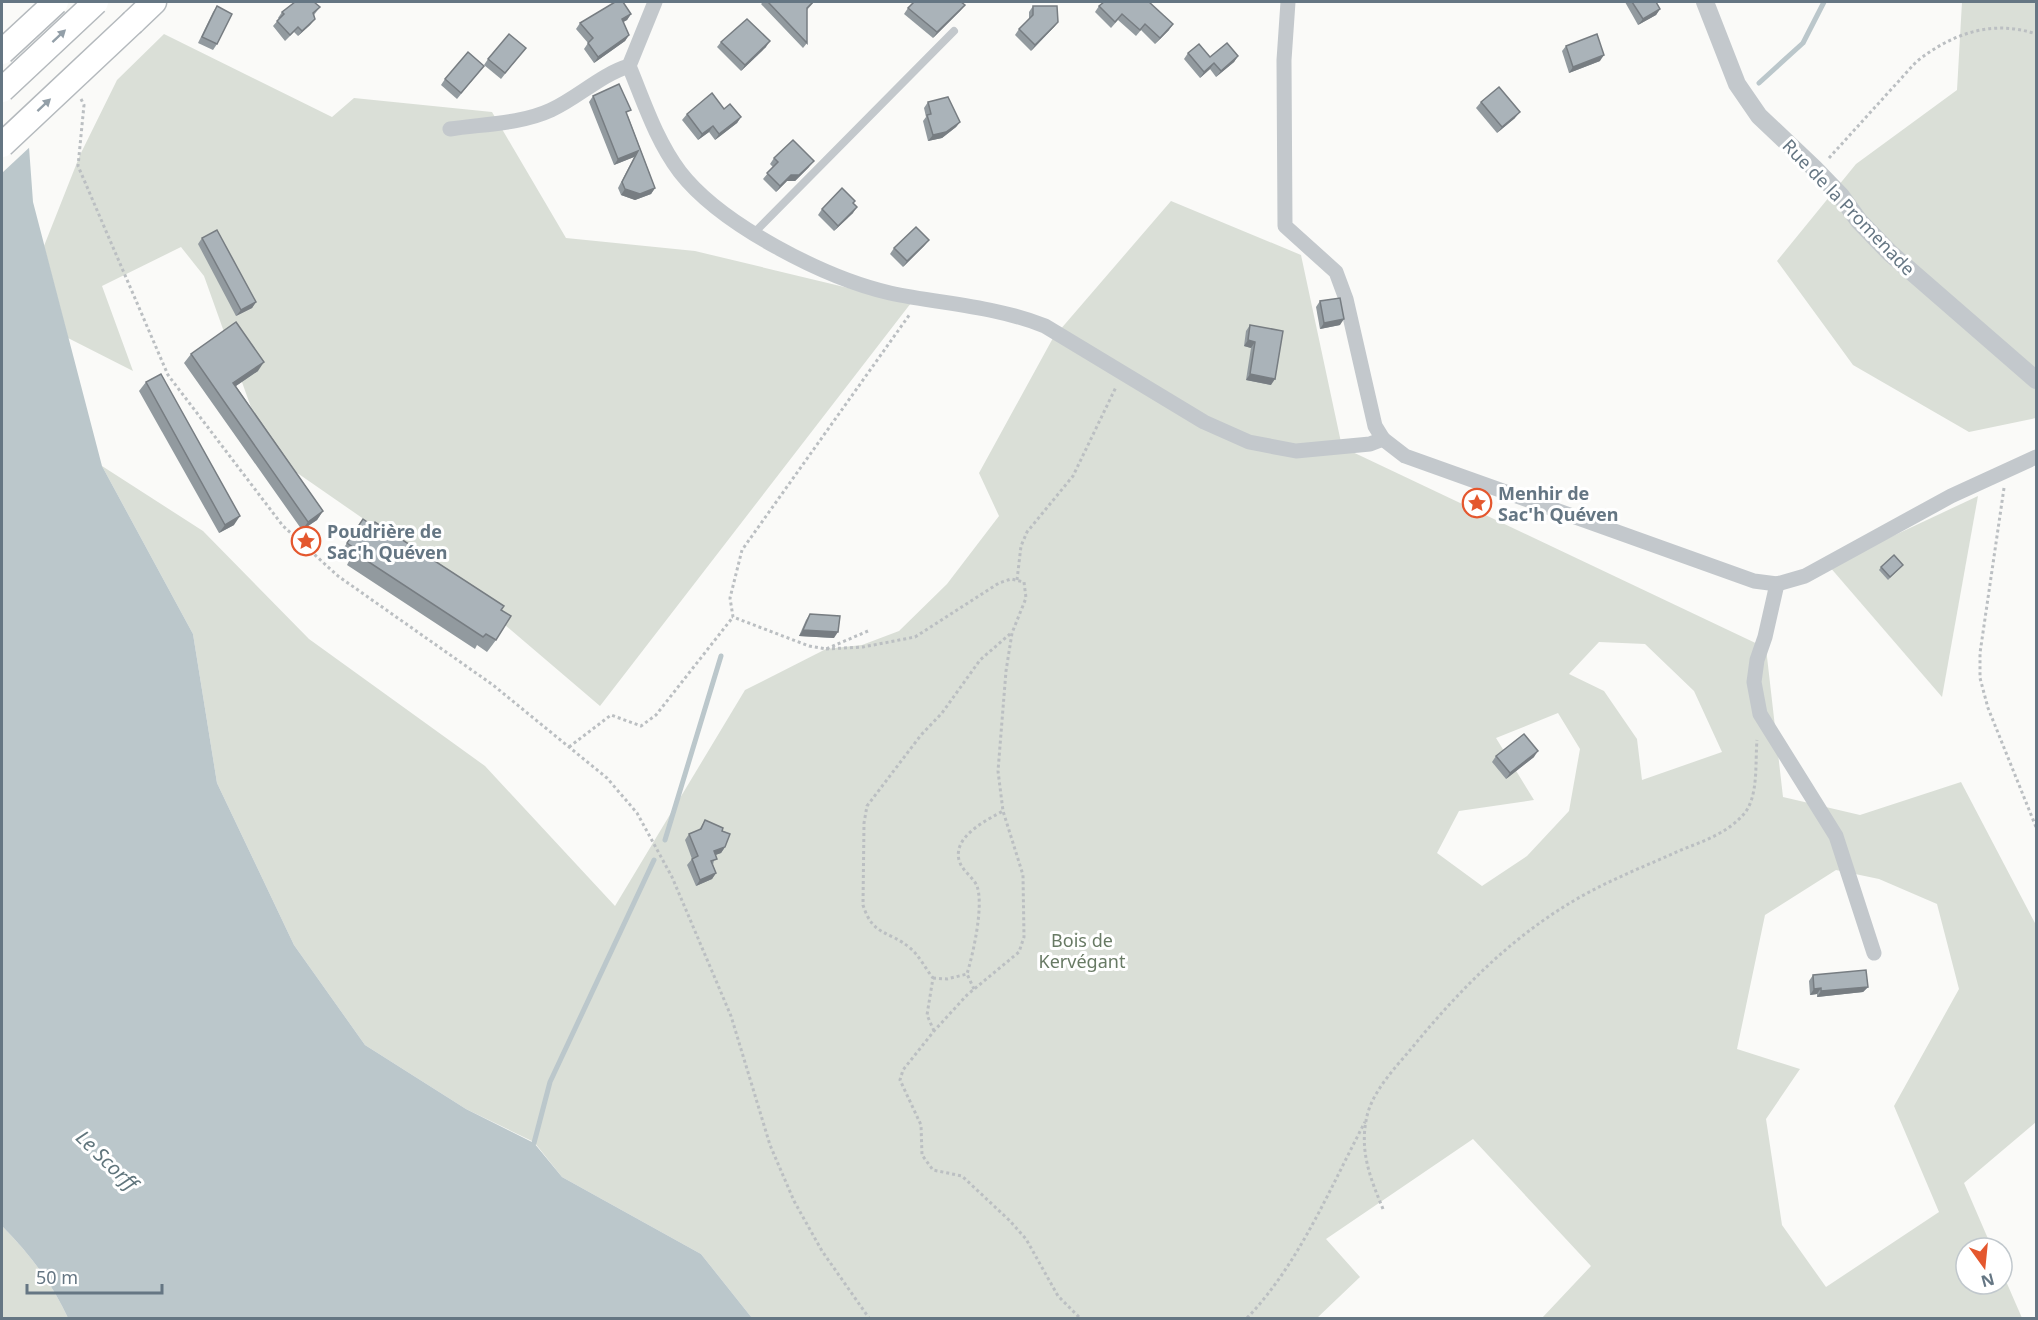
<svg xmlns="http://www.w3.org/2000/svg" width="2038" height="1320" font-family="'Noto Sans',sans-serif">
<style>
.green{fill:#dadfd7;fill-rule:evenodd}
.water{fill:#bbc7cb}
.pier{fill:#fafaf8}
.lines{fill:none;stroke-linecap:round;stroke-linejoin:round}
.stream{stroke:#bbc7cb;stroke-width:5}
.trunk-casing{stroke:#b4b9bd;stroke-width:27}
.path{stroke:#bbbfc2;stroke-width:3;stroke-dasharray:3 3;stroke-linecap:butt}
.service{stroke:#c3c8cc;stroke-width:8}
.minor{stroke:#c3c8cc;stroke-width:15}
.tertiary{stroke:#c3c8cc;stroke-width:18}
.trunk{stroke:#fff;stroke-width:24}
.trunk-bridge-casing{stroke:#b4b9bd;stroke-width:27;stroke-linecap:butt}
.trunk-bridge{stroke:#fff;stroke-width:24}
.wall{fill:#929a9f}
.shaded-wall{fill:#777d82}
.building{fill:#aab3b9;stroke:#777d82;stroke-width:1.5}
.oneway{fill:#939fa8}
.labels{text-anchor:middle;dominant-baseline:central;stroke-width:6;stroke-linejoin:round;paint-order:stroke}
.street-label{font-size:18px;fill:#657683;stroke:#fff}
.poi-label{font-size:18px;font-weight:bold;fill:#657683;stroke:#fff;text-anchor:start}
.park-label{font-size:18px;fill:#687a64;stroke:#fff}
.water-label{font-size:20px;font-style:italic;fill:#60757c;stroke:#fff}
</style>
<rect width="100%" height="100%" fill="#fafaf8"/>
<!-- green -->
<g class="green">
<polygon points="1962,2 2036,2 2036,418 1969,432 1853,365 1777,261 1856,164 1957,90"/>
<polygon points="164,34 332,117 354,98 492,112 566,238 695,251 911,303 600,706 456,583 267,452 204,276 181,247 102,286 133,371 68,338 44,246 80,155 117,80"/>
<path d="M1171 201 1301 255 1342 447 1766 648 1783 797 1860 815 1961 782 2036 925V1122L1964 1183 1992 1248H1966V1284H2002V1272L2022 1318H1542L1591 1266 1473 1139 1326 1239 1360 1277 1317 1318H752L701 1254 562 1177 534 1142 466 1109 365 1045 294 945 217 783 193 634 102 466 203 531 309 639 485 766 615 906 745 690 826 649 862 645 899 631 947 584 999 516 979 473 1053 338ZM1599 642 1645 644 1694 691 1722 752 1642 780 1637 739 1604 691 1569 674ZM1558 713 1580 749 1569 811 1527 856 1482 886 1437 853 1459 811 1534 800 1496 738ZM1836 870 1879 879 1937 904 1959 989 1894 1106 1939 1212 1826 1287 1782 1225 1766 1119 1800 1069 1737 1049 1765 915Z"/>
<polygon points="1978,496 1942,697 1829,566"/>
<path d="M2 1226C29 1253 52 1283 68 1318H2Z"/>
</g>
<!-- water -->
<path class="water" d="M2 21 29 147 33 202 102 466 193 634 217 783 294 945 365 1045 466 1109 534 1143 562 1177 701 1254 752 1318H68C52 1283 29 1253 2 1226Z"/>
<!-- pier -->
<polygon class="pier" points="2,18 38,82 32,145 2,173"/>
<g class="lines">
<!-- stream -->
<g class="stream">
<polyline points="1759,83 1803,43 1824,2"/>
<polyline points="665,840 721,656"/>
<polyline points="530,1147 534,1143 550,1082 654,860"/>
</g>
<!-- trunk casing -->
<g class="trunk-casing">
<polyline id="trunk" points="133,22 154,2"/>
</g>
<!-- path -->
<g class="path">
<polyline points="81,99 84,105 78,166 168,375 283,526 338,576 493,685 607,778 637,813 672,877 731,1016 770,1145 794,1201 822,1251 869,1318"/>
<path d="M1829 158 1916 62C1951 34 1992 19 2036 34"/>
<polyline points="2004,488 1980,653 1980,678 1988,708 2036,827"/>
<polyline points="1017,580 1021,546 1027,532 1073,476 1116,387"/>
<polyline points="868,631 826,649 809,646 733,617 730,598 742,550 910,314"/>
<polyline points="826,649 863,647 915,637 999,583 1011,579 1024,582 1026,598 1012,633 1006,671 998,771 1003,811 1023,875 1024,937 1019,952 967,995 934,1031 903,1070 900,1080 921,1125 922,1155 933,1170 962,1176 1009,1220 1026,1239 1058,1296 1080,1318"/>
<polyline points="569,747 611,715 641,726 656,715 733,617"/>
<polyline points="933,978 947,979 967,974"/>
<path d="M974 989 967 974C973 954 984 906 977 886 973 877 962 871 959 860 953 836 987 820 1003 811"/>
<path d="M934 1031 927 1015 933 978C925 968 919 955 910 948 889 930 873 937 863 905L864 823 867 806 921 735 942 713 980 660 1010 634"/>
<path d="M1383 1209C1371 1180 1360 1153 1366 1121 1370 1094 1394 1069 1411 1049 1460 989 1514 934 1582 896 1614 878 1648 865 1681 850 1704 841 1727 833 1743 815 1759 798 1755 762 1757 740"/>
<path d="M1247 1318C1299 1264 1330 1188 1365 1122"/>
</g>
<!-- service -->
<polyline class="service" points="755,232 954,31"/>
<!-- minor -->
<g class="minor">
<path d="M655 2 629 66C644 102 656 140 680 172 721 225 825 278 890 293 942 304 995 306 1045 326L1204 422 1249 442 1296 451 1370 444 1383 439 1405 456 1754 581 1777 584 1805 576 1951 496 2036 457"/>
<polyline points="1288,2 1284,60 1285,226 1336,272 1346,299 1375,426 1383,439"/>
<path d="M450 129C482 124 521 124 551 110 579 97 600 75 629 66"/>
<polyline points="1777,584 1765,637 1757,660 1754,682 1760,714 1836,836 1874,953"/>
</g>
<!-- tertiary -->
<polyline class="tertiary" points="1705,2 1737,84 1759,116 1814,168 1841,196 1859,221 1890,253 2036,380"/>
<!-- trunk -->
<use href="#trunk" class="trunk"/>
<!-- trunk-bridge casing -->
<g class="trunk-bridge-casing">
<g id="trunk-bridge">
<polyline points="2,52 56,2"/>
<polyline points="2,90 96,2"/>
<polyline points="2,145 133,22"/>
</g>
</g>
<!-- trunk-bridge -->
<use href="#trunk-bridge" class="trunk-bridge"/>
</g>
<!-- wall -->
<g class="wall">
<polygon points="763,2 814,2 807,10 807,43 803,48 761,4"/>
<polygon points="1625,2 1656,2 1660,9 1656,15 1638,25"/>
<polygon points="965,5 960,11 933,38 904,14 908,8"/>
<polygon points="217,6 217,44 213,50 198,43 213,12"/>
<polygon points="1033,6 1058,22 1054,27 1031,51 1015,35 1019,29 1029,19 1029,12"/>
<polygon points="1099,6 1169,30 1155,44 1141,30 1136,36 1118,20 1111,28 1095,12"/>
<polygon points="320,7 314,15 315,19 310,25 298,36 294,32 285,41 273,26 279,19 278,18 282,12"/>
<polygon points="631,14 627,20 623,22 629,35 625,41 594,63 584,49 588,43 576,29 580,23"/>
<polygon points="721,42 766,47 741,71 717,47"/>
<polygon points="1566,46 1600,61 1569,73 1562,51"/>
<polygon points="526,48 501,79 484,65 488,59"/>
<polygon points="1188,53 1210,57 1238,56 1234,62 1216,77 1210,69 1200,78 1184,59"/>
<polygon points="484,66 457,99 441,85 445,79"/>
<polygon points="593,96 628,116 655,188 651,194 635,200 621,195 618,188 634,157 614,165 589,102"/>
<polygon points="928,102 960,122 956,127 942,138 928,141 923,121 926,117 924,108"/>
<polygon points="1481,102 1515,118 1497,133 1476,108"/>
<polygon points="724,109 741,117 737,123 715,140 709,132 698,140 682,120 687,114"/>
<polygon points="774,158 809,167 795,181 787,181 776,192 763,179 773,167 770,164"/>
<polygon points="854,204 853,213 834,231 818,215 822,209"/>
<polygon points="202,238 256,302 252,308 236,316 198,244"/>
<polygon points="929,240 924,246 903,267 890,254 894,248"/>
<polygon points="1320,301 1340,325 1320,329 1316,307"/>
<polygon points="1250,325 1271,385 1246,380 1251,348 1244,346 1246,331"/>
<polygon points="191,354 258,371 236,386 323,511 317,520 302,530 184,363"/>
<polygon points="146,382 234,525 219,533 139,391"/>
<polygon points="355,531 501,610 496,640 487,652 477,645 475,649 347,565 349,561 339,555"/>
<polygon points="1903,565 1888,580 1879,570 1881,567"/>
<polygon points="810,614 834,638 799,636 806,620"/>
<polygon points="1496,756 1534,757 1506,779 1492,762"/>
<polygon points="705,820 722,831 725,847 721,853 715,855 713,865 716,873 712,879 696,886 687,865 692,859 685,840 689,834 699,830"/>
<polygon points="1813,975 1868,987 1863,992 1817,997 1817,994 1810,995 1809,981"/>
</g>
<!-- shaded-wall -->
<g class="shaded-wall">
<polygon points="965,5 960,11 933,38 937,32"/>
<polygon points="1660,9 1656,15 1638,25 1643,19"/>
<polygon points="631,14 627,20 618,25 622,19"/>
<polygon points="315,19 310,25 298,36 302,31"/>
<polygon points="1058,22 1054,27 1031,51 1035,45"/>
<polygon points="1173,24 1169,30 1155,44 1160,38"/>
<polygon points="629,35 625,41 594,63 598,57"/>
<polygon points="770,41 766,47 741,71 745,65"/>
<polygon points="1604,55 1600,61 1569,73 1573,67"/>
<polygon points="1238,56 1234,62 1216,77 1221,71"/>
<polygon points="1214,63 1210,69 1200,78 1204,72"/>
<polygon points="1520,112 1515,118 1497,133 1502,127"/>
<polygon points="741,117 737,123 715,140 719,134"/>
<polygon points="960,122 956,127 942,138 928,141 933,135"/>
<polygon points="713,126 709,132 698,140 702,134"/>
<polygon points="638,151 634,157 614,165 618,159"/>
<polygon points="814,161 809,167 795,181 787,181 776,192 780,186 791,175"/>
<polygon points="655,188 651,194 635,200 621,195 625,189"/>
<polygon points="857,207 853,213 834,231 838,226"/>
<polygon points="929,240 924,246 903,267 907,261"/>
<polygon points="256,302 252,308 236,316 241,310"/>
<polygon points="1344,319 1340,325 1320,329 1324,323"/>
<polygon points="1248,340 1255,342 1251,348 1244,346"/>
<polygon points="264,362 258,371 227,392 233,383"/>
<polygon points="1250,374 1275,379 1271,385 1246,380"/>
<polygon points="323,511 317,520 302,530 308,522"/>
<polygon points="240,516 234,525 219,533 225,525"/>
<polygon points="803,630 838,632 834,638 799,636"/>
<polygon points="1538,751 1534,757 1506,779 1510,773"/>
<polygon points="725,847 721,853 710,857 714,851"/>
<polygon points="716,873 712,879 696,886 700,880"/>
<polygon points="1868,987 1863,992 1817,997 1821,991"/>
<polygon points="1821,988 1817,994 1810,995 1814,989"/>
</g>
<!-- building -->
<g class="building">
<polygon points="295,2 314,2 320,7 313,13 315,19 302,31 298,27 290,35 277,21 284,14 282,12"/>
<polygon points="615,2 623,2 631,14 622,19 629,35 598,57 588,43 593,38 580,23"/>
<polygon points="768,2 813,2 807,8 807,43"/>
<polygon points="914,2 961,2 965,5 937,32 908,8"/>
<polygon points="1104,2 1149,2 1173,24 1160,38 1145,24 1140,30 1122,14 1115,22 1099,6"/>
<polygon points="1632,2 1656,2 1660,9 1643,19"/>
<polygon points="217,6 232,14 217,44 202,37"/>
<polygon points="1033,6 1057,6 1058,22 1035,45 1019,29 1033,15"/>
<polygon points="747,19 770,41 745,65 721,42"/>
<polygon points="509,34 526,48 505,73 488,59"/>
<polygon points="1597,34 1604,55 1573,67 1566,46"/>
<polygon points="1227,43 1238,56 1221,71 1214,63 1204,72 1188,53 1199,44 1210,57"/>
<polygon points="468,52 484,66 461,93 445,79"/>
<polygon points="619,84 631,110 626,112 655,188 640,194 625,189 622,182 638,151 618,159 593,96"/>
<polygon points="1499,87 1520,112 1502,127 1481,102"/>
<polygon points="712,93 724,109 730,104 741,117 719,134 713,126 702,134 687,114"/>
<polygon points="948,97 960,122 946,132 933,135 927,115 931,114 928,102"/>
<polygon points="793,140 814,161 799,175 791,175 780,186 767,173 778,162 774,158"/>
<polygon points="842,188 855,201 853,203 857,207 838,226 822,209"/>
<polygon points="916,227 929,240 907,261 894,248"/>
<polygon points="217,230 256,302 241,310 202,238"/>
<polygon points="1340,298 1344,319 1324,323 1320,301"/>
<polygon points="236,322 264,362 233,383 323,511 308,522 191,354"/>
<polygon points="1250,325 1283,331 1275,379 1250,374 1255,342 1248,340"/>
<polygon points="161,374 240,516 225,525 146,382"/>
<polygon points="363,519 373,526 375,522 504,606 501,610 511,616 496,640 486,634 483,637 355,553 357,550 347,543"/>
<polygon points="1894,555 1903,565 1890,577 1881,567"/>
<polygon points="810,614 840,616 838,632 803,630"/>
<polygon points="1524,734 1538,751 1510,773 1496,756"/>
<polygon points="705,820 723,828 722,831 730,834 725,847 714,851 717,859 711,861 716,873 700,880 692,859 698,856 689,834 701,829"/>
<polygon points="1866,970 1868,987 1821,991 1821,988 1814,989 1813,975"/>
</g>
<!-- one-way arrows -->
<defs><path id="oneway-solid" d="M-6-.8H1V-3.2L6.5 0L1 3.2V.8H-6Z" transform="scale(1.5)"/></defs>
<g class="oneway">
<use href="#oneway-solid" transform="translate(59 36) rotate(-43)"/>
<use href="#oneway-solid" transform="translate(44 105) rotate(-43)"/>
</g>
<!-- icons -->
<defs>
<g id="sight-ring" transform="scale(1.5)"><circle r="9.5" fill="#fff" stroke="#e4572e" stroke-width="1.5"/><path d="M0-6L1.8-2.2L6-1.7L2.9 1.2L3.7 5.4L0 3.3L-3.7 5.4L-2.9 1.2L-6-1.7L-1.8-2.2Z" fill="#e4572e"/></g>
</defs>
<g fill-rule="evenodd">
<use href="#sight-ring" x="1477" y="503"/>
<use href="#sight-ring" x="306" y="541"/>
</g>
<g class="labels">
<!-- street labels -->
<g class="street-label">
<text transform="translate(1849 207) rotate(46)">Rue de la Promenade</text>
</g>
<!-- poi labels -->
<g class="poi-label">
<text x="1498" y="493">Menhir de<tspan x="1498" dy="21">Sac'h Quéven</tspan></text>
<text x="327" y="531">Poudrière de<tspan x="327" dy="21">Sac'h Quéven</tspan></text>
</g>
<!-- park labels -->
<g class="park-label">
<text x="1082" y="940">Bois de<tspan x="1082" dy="21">Kervégant</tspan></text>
</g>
<!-- water labels -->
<g class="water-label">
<text transform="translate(107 1160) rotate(44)">Le Scorff</text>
</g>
</g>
<!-- border -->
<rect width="2038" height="1320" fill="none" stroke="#657683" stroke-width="6"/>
<!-- north arrow -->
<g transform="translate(1984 1266) rotate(165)"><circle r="28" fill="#ffffff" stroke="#c1c8cd" stroke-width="1.5"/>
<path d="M0-4.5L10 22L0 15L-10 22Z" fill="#e4572e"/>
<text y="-9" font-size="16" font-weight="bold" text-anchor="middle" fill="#657683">N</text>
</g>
<!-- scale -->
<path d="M27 1284v9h135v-9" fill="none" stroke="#657683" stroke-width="3"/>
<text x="36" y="1284" font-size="18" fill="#657683" stroke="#ffffff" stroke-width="4.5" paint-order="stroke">50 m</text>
</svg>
